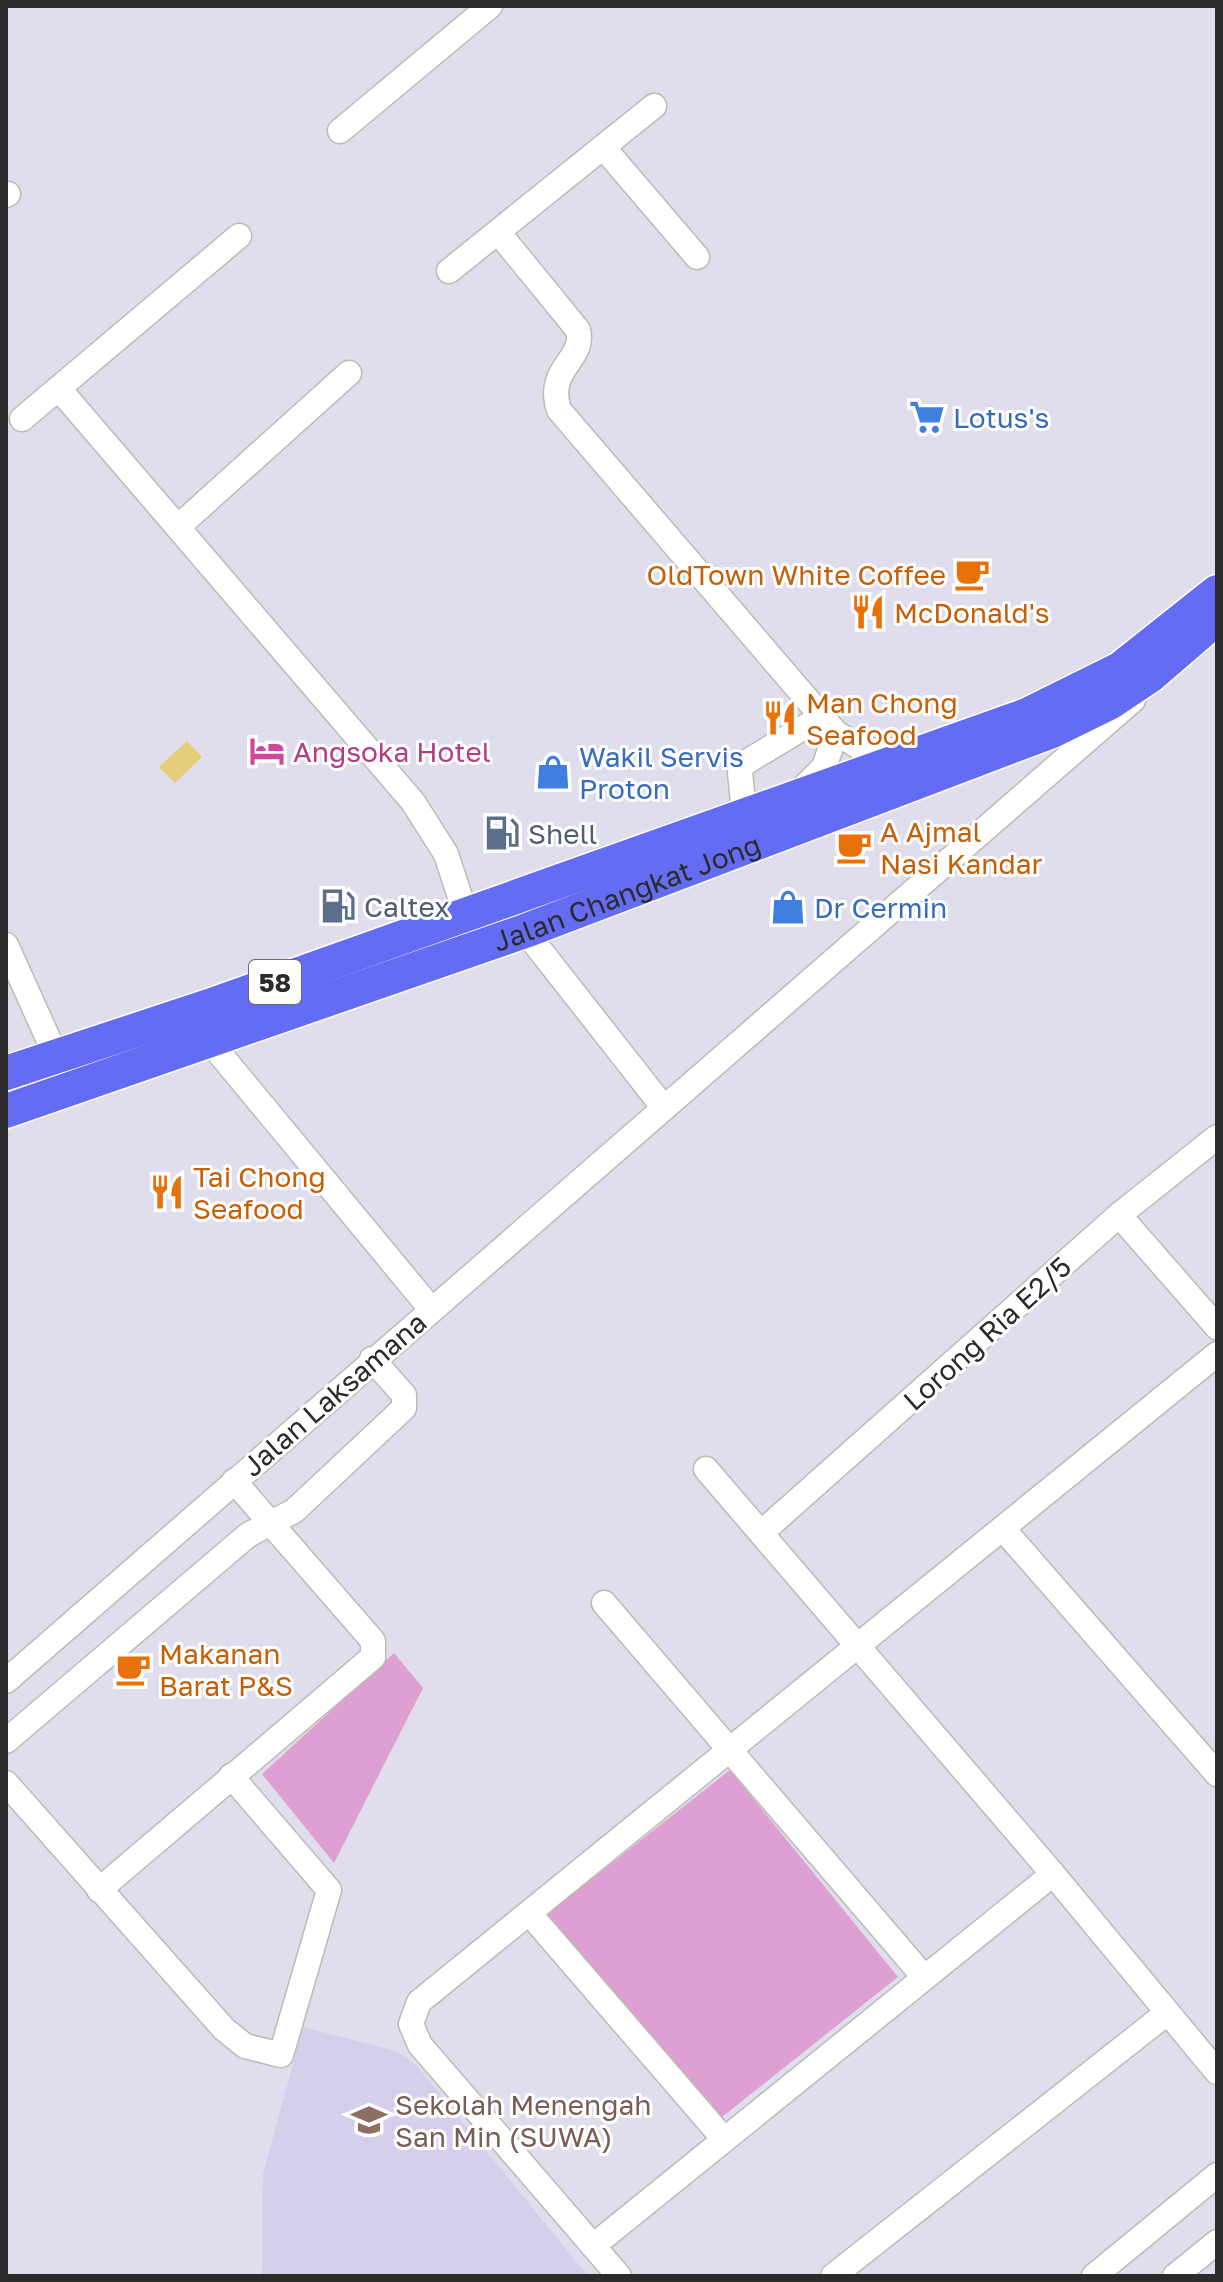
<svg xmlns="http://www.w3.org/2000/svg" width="1223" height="2282" font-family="'Golos Text',sans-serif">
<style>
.education{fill:#d5cfec}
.green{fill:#de9fd3}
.water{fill:#e5cd7a}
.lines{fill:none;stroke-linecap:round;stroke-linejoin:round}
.minor-casing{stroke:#babdb2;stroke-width:27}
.highway-casing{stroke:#fff;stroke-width:37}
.minor{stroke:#fff;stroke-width:24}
.highway{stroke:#636cf2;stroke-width:34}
.labels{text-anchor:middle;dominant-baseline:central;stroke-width:6;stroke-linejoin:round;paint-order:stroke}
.shield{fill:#fff;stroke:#6b6b6b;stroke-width:2}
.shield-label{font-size:26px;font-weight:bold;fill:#2b2b2b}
.shop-label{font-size:28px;fill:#366cbe;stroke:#fff;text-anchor:start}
.food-label{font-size:28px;fill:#c56008;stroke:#fff;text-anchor:start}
.hotel-label{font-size:28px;fill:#b23c85;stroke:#fff;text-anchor:start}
.service-label{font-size:28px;fill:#4e5e75;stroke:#fff;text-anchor:start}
.street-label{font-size:28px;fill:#2b2b2b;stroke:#fff}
.education-label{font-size:28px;fill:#785e54;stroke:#fff;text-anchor:start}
</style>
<rect width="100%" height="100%" fill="#e0deec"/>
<!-- education -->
<polygon class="education" points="303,2027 396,2051 417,2066 588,2276 262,2276 263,2174"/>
<!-- green -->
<g class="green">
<polygon points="394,1653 423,1688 334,1863 262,1774"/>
<polygon points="730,1770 898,1977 722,2117 547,1914"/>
</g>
<!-- water -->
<polygon class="water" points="187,741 202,757 175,783 159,767"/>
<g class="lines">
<!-- minor casing -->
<g class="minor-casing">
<g id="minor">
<polyline points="340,131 490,6"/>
<polyline points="603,147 697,257"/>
<polyline points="6,195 8,194"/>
<path d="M498 232 578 330C586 360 545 368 559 410L836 733 866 751 903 750"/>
<polyline points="449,271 654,106"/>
<polyline points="60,390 413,802 446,854 465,912"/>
<polyline points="22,419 239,236"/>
<polyline points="179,526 349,373"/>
<polyline points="800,791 824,767 836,733"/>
<polyline points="744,814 740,772 743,764 823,716"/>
<polyline points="525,931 664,1108"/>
<polyline points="6,945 56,1056"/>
<polyline points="210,1042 431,1309"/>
<polyline points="1119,1215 1217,1327"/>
<polyline points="706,1469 1053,1874 1217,2072"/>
<polyline points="1004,1530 1217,1774"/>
<polyline points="761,1533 1119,1215 1217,1137"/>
<polyline points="604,1603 924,1977"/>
<polyline points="6,1681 1133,700"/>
<polyline points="6,1741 248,1535 294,1511 404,1408 404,1395 372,1359"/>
<polyline points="6,1783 224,2029 245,2046 281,2055 329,1890 231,1776"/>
<polyline points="99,1890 373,1657 373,1641 234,1481"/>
<polyline points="529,1913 723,2138"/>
<polyline points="593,2246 1053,1874"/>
<polyline points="619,2276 420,2045 411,2024 419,2002 1217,1354"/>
<polyline points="833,2276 1167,2013"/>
<polyline points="1094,2276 1217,2175"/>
<polyline points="1175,2276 1217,2242"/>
</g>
</g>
<!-- highway casing -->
<g class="highway-casing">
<g id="highway">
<polyline points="6,1073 209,1006 1027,715 1120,669 1217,592"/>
<path id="s1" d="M6 1111 525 931 1052 731 1109 703 1151 675 1217 618"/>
</g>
</g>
<!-- minor -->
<use href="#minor" class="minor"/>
<!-- highway -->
<use href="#highway" class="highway"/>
</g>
<!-- icons -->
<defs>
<g id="supermarket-bare" transform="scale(2.76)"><path d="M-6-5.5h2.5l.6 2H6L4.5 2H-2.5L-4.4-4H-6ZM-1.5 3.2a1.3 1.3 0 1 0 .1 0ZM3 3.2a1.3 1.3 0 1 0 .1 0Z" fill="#3f7fe0" stroke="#fff" stroke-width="2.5" paint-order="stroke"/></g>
<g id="cafe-bare" transform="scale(2.76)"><path d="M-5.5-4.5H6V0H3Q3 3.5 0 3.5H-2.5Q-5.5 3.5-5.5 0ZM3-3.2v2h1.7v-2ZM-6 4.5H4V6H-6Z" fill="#e8710a" stroke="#fff" stroke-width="2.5" paint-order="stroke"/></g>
<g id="restaurant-bare" transform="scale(2.76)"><path d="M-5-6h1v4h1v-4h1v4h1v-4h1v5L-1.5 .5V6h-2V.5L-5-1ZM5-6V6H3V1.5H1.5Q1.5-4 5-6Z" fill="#e8710a" stroke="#fff" stroke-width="2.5" paint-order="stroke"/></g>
<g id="hotel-bare" transform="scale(2.76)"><path d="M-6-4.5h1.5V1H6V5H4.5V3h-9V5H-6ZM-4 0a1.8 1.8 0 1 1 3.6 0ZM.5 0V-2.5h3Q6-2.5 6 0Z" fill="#d1479c" stroke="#fff" stroke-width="2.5" paint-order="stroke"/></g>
<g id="shop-bare" transform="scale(2.76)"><path d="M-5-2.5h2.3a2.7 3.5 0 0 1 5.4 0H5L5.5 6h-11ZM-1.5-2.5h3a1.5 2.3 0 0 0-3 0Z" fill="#3f7fe0" stroke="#fff" stroke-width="2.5" paint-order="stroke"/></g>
<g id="fuel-bare" transform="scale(2.76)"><path d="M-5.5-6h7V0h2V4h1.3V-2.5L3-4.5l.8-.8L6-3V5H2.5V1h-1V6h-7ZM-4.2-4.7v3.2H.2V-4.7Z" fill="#5c6f8a" stroke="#fff" stroke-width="2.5" paint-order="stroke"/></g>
<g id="school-bare" transform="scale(2.76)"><path d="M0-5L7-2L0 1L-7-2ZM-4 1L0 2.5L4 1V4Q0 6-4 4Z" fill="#8d6e63" stroke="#fff" stroke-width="2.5" paint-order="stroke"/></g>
</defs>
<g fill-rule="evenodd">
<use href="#supermarket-bare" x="927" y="417"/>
<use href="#cafe-bare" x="972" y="574"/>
<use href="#restaurant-bare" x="868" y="612"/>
<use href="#restaurant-bare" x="780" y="718"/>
<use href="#hotel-bare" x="267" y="751"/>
<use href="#shop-bare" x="553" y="772"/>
<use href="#fuel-bare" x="502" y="833"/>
<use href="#cafe-bare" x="854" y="847"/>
<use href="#fuel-bare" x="338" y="906"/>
<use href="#shop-bare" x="788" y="907"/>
<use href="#restaurant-bare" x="167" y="1192"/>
<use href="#cafe-bare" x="133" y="1669"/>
<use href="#school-bare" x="369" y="2120"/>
</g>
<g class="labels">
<!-- shield labels -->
<rect class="shield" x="249" y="960" width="52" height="44" rx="6"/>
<g class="shield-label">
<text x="275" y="982">58</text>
</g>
<!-- shop labels -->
<g class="shop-label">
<text x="953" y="417">Lotus's</text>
<text x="579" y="756">Wakil Servis<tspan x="579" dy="32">Proton</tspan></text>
<text x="814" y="907">Dr Cermin</text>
</g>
<!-- food labels -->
<g class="food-label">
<text x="946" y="574" text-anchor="end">OldTown White Coffee</text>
<text x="894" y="612">McDonald's</text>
<text x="806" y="702">Man Chong<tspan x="806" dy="32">Seafood</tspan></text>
<text x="880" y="831">A Ajmal<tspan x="880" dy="32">Nasi Kandar</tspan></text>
<text x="193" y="1176">Tai Chong<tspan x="193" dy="32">Seafood</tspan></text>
<text x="159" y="1653">Makanan<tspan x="159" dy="32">Barat P&amp;S</tspan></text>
</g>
<!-- hotel labels -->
<g class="hotel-label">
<text x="293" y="751">Angsoka Hotel</text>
</g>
<!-- service labels -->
<g class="service-label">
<text x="528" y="833">Shell</text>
<text x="364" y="906">Caltex</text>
</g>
<!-- street labels -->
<g class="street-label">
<text stroke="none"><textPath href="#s1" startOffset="658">Jalan Changkat Jong</textPath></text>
<text transform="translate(987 1333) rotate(-42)">Lorong Ria E2/5</text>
<text transform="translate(334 1394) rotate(-41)">Jalan Laksamana</text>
</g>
<!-- education labels -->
<g class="education-label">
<text x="395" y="2104">Sekolah Menengah<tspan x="395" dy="32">San Min (SUWA)</tspan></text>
</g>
</g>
<!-- border -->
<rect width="1223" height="2282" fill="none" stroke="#2b2b2b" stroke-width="16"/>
</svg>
